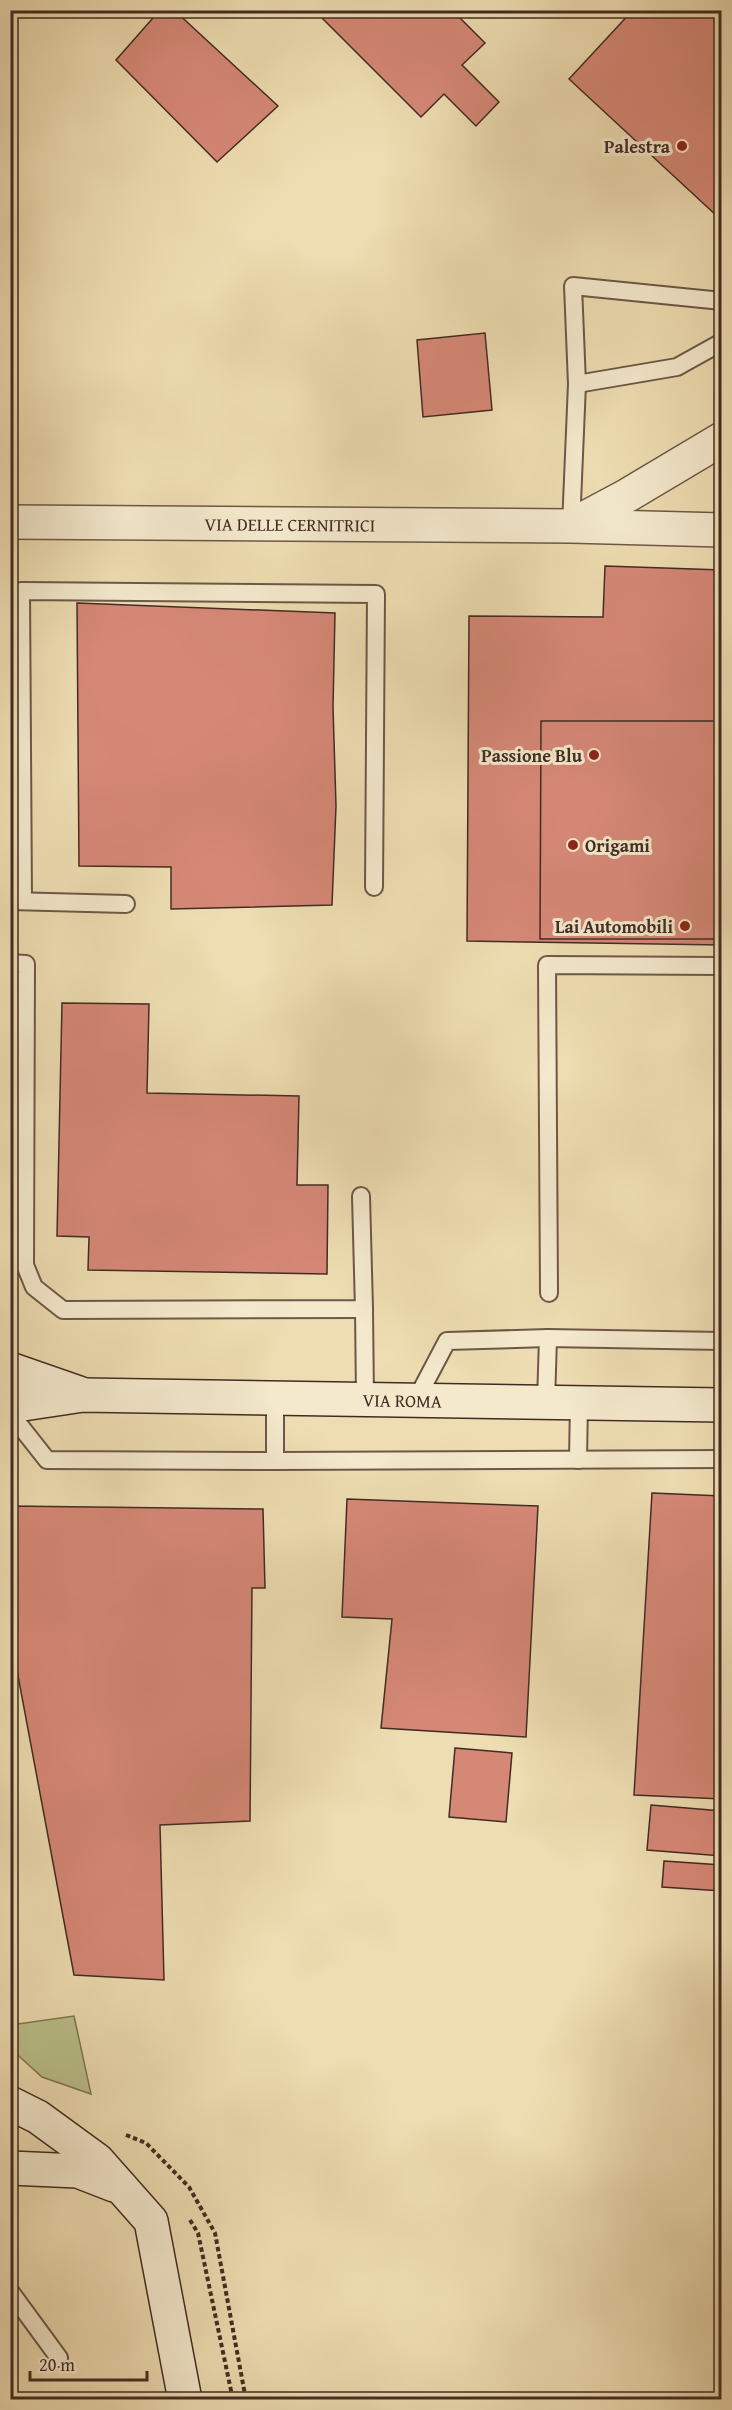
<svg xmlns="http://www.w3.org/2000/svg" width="732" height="2410" font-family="'Gentium Book Plus',serif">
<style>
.green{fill:#bac08a;stroke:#7e7656;stroke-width:1.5}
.building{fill:#d68877;stroke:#422b23;stroke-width:1.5}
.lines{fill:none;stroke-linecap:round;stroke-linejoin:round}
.lane-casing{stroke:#6d5847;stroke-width:20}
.street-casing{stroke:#6d5847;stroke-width:36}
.secondary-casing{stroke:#422b23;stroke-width:36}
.path{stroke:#422b23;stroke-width:4;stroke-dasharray:4.5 3;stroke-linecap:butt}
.lane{stroke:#f4e9cd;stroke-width:16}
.street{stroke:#f4e9cd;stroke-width:33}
.secondary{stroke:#f4e9cd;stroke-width:33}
.poi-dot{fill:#8f2418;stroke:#f4e9cd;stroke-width:2}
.labels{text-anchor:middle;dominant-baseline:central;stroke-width:6;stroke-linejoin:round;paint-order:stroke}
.poi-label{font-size:18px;font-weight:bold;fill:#422b23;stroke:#f4e9cd;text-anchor:end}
.street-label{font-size:18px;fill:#422b23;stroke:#f4e9cd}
</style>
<rect width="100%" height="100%" fill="#eeddb2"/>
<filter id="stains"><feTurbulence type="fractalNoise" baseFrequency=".00333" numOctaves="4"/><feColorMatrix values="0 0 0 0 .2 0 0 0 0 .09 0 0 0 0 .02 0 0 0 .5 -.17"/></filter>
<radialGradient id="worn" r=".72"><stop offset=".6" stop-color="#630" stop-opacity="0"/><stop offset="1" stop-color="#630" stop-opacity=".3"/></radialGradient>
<!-- green -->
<polygon class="green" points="11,1992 18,2024 74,2016 91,2094 42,2077 11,2049"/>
<!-- building -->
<g class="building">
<polygon points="160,10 174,10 278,106 217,162 116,60"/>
<polygon points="314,10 452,10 485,43 462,65 499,102 476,126 444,94 421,117"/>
<polygon points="633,10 722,10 722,213 718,217 569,79"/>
<polygon points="485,333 492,410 423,417 417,340"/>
<polygon points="605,566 722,570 722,945 467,941 469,616 603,617"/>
<polygon points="77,603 335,613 333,707 336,806 332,905 171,909 171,867 79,866"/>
<polygon points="541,721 722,721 722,939 540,939"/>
<polygon points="62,1003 149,1004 147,1093 299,1096 297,1185 328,1185 327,1274 88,1270 89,1237 57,1236"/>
<polygon points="652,1493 722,1496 722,1799 634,1795"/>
<polygon points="347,1499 538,1506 526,1737 381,1728 392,1619 342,1617"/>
<polygon points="10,1506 263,1509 265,1588 252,1588 250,1821 160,1825 164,1980 74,1975 10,1633"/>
<polygon points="455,1748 512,1753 506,1822 449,1817"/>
<polygon points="651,1805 722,1811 722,1856 647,1850"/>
<polygon points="664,1861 722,1865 722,1891 662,1887"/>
</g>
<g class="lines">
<!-- lane casing -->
<g class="lane-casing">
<g id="lane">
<polyline points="722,301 573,286 577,384 677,367 722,342"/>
<polyline points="571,526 577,384"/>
<polyline points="10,901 126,904"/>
<polyline points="23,901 21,591 376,594 374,887"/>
<polyline points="10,963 26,964 25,1265 34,1287 63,1310 364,1309 361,1196"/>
<polyline points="549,1293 547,965 722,966"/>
<polyline points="364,1309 365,1399"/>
<polyline points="275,1398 275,1461"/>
<polyline points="416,1400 447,1341 548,1338 722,1341"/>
<polyline points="546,1402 548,1338"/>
<polyline points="10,1413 47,1460 275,1461 722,1459"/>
<polyline points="578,1460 579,1402"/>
<polyline points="10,2291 59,2358"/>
</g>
</g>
<!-- street casing -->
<g class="street-casing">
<g id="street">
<path id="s1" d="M10 522 571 526 722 530"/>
<polyline points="572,525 628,495 722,439"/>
</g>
</g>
<!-- secondary casing -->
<g class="secondary-casing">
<g id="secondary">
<polyline points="10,1369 79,1393"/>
<path id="s2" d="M10 1406 83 1395 722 1405"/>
<polyline points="10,2103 38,2117 97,2160 151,2221 185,2400"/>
<polyline points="10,2168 78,2171 114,2185"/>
</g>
</g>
<!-- path -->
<g class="path">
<polyline points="126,2135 146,2143 189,2187 215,2233 246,2400"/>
<polyline points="190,2220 198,2233 233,2400"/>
</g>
<!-- lane -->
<use href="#lane" class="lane"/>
<!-- street -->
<use href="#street" class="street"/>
<!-- secondary -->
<use href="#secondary" class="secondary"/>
</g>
<!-- markers -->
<g class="poi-dot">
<circle cx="682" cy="146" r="6"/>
<circle cx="594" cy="755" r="6"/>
<circle cx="573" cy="845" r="6"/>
<circle cx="685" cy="926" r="6"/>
</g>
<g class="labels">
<!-- poi labels -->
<g class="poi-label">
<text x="670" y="146">Palestra</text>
<text x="582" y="755">Passione Blu</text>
<text x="585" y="845" text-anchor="start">Origami</text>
<text x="673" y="926">Lai Automobili</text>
</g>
<!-- street labels -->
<g class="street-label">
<text stroke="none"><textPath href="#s1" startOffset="280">VIA DELLE CERNITRICI</textPath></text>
<text stroke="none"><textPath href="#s2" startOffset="393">VIA ROMA</textPath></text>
</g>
</g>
<!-- margin -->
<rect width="732" height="2410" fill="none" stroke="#eeddb2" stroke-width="36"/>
<rect x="12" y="12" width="708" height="2386" fill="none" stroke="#422b23" stroke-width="3"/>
<rect x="18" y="18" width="696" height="2374" fill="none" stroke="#422b23" stroke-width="1.5"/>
<!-- scale -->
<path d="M30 2371v9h117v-9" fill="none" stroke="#422b23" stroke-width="3"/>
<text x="39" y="2371" font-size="18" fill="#422b23" stroke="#f4e9cd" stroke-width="4.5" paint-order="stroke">20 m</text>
<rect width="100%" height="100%" filter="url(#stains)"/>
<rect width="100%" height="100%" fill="url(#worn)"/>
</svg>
